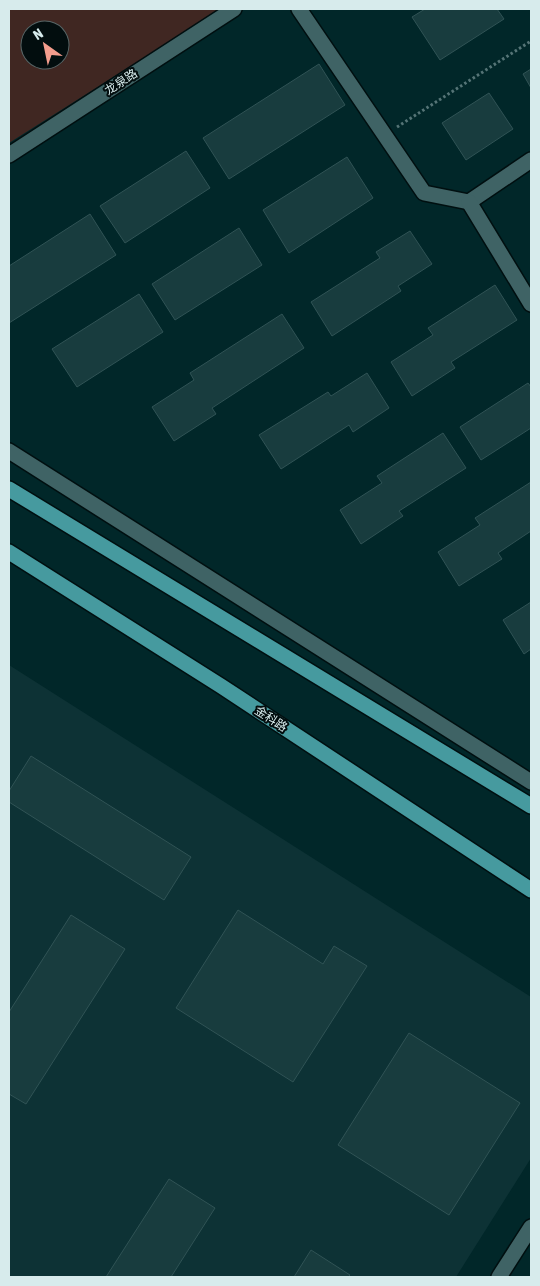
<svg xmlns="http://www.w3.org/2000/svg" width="540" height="1286" font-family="'Asap Condensed','Noto Sans SC',sans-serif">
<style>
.built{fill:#0d3235}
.green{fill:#402722;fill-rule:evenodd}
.building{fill:#183c3e;stroke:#305355}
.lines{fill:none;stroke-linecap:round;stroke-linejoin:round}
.minor-casing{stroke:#000f10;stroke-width:18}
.major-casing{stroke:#000f10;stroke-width:18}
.path{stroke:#557476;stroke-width:3;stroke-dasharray:2.5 2.5;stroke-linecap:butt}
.minor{stroke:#3f6365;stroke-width:15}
.major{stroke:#469a9f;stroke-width:15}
.labels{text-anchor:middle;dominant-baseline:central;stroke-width:4;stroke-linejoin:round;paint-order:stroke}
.street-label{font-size:12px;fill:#d7ebec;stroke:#020d0e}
</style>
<rect width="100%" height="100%" fill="#012729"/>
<!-- built -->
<polygon class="built" points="9,665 531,997 531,1158 456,1277 9,1277"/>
<!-- green -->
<path class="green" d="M9 9H221L9 143ZM30 30H60V60H30Z"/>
<!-- building -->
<g class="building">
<polygon points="425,9 497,9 504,19 440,60 412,17"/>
<polygon points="319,64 345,105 229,179 203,138"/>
<polygon points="531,69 531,88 523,74"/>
<polygon points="489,93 513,129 466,160 442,123"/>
<polygon points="186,151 210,188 125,243 100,206"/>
<polygon points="347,157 373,198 289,253 263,210"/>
<polygon points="90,214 116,255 9,323 9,266"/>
<polygon points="239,228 262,265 175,320 152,284"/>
<polygon points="410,231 432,264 398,286 401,291 332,336 311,302 380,258 376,252"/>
<polygon points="495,285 517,320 451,362 455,368 412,396 391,362 433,335 428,328"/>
<polygon points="139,294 163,332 77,387 52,349"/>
<polygon points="282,314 304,348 212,408 216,414 174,441 152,407 194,380 190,373"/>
<polygon points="367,373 389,408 353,432 349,425 281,469 259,435 328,392 331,396"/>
<polygon points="528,383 531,387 531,428 481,460 460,427"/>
<polygon points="443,433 466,468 399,511 403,516 361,544 340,510 382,483 377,476"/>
<polygon points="531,482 531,531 498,553 502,559 459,586 438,552 480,525 475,518"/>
<polygon points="531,602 531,649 524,654 503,620"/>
<polygon points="31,756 191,857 164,900 9,802 9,791"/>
<polygon points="238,910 323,964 334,946 367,966 293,1082 176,1008"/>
<polygon points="71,915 125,949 26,1104 9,1094 9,1012"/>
<polygon points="409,1033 520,1103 449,1215 338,1145"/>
<polygon points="169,1179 215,1208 171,1277 106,1277"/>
<polygon points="311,1250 350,1275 348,1277 294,1277"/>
</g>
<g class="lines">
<!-- minor casing -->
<g class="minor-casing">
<g id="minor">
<polyline points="299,9 424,193 469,202 531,160"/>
<polyline points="9,155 234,9"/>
<polyline points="469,202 531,304"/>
<polyline points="9,451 531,782"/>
<polyline points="499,1277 531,1227"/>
</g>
</g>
<!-- major casing -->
<g class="major-casing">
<g id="major">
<polyline points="9,489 531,806"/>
<polyline points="9,552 221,686 531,890"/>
</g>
</g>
<!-- path -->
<polyline class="path" points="397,127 531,41"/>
<!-- minor -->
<use href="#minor" class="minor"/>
<!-- major -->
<use href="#major" class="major"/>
</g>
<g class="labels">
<!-- street labels -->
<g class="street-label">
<text transform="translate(121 82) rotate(-33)">龙泉路</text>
<text transform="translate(271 719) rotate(33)">金科路</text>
</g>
</g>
<!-- border -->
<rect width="540" height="1286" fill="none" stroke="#d7ebec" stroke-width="20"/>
<!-- north arrow -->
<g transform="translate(45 45) rotate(327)"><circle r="24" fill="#020d0e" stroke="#576667"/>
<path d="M0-4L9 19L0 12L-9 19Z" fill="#f49d8d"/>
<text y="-8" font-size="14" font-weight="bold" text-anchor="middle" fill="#d7ebec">N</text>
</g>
</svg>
